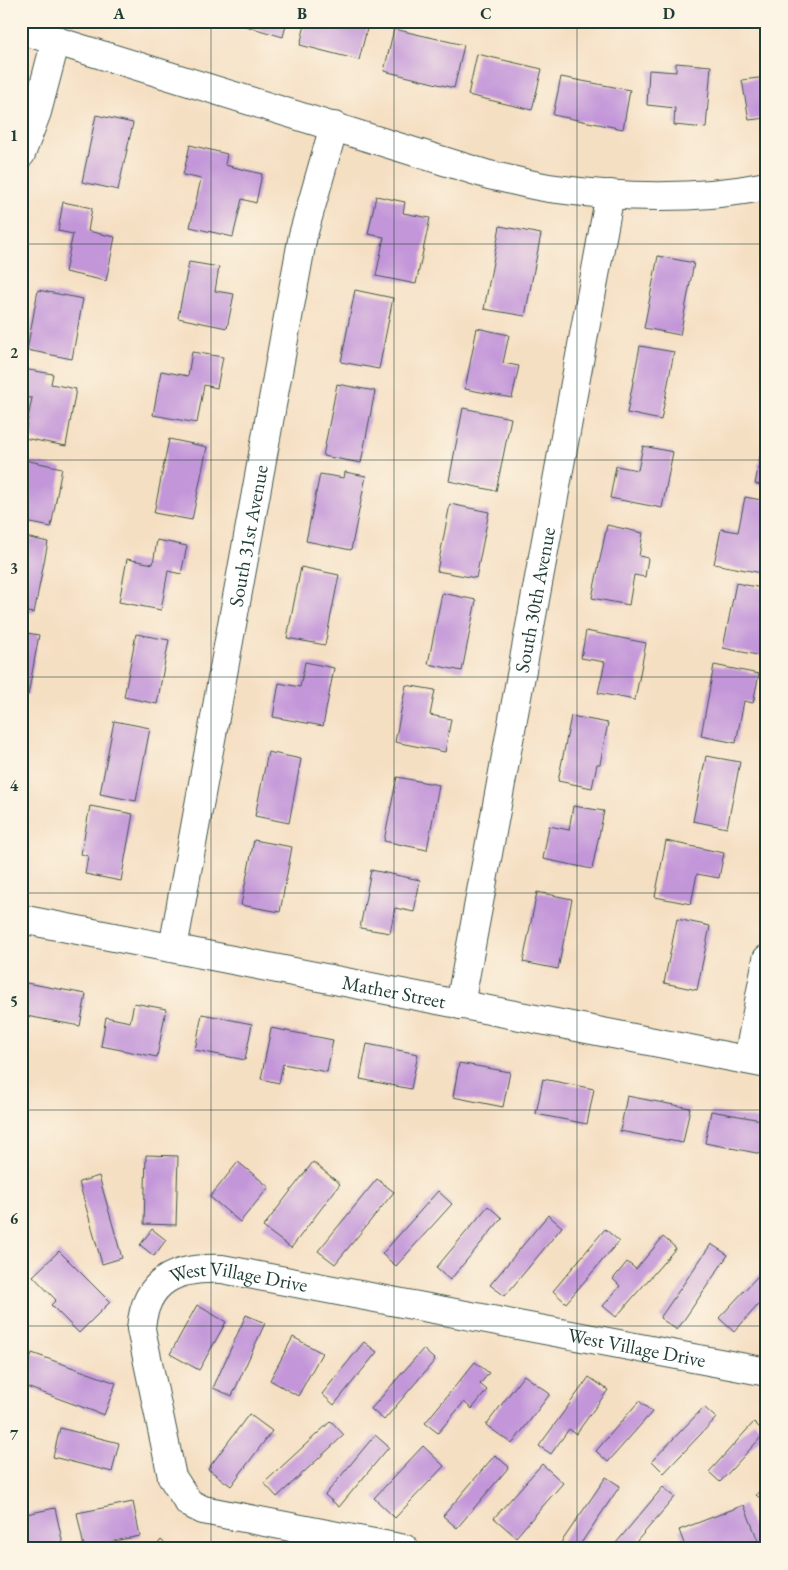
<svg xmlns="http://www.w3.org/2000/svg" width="788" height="1570" font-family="'EB Garamond',serif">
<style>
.building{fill:#c396d9}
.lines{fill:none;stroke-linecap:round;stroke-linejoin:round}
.minor-casing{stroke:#3f5549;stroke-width:30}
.minor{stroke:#fff;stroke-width:28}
.grid{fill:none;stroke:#1f3d34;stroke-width:1;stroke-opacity:0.55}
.labels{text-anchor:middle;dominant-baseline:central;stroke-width:5;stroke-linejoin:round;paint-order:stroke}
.street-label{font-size:20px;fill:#1f3d34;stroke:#fcf5e5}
.neatline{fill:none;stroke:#1f3d34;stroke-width:2}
.grid-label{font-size:16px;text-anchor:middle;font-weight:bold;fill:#1f3d34}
</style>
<rect width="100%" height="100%" fill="#fcf5e5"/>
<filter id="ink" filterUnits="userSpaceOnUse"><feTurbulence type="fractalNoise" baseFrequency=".02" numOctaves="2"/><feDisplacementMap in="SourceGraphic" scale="10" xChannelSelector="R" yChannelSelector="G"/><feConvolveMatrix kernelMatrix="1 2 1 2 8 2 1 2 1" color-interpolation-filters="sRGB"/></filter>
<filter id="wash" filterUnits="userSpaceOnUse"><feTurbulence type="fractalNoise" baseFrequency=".0096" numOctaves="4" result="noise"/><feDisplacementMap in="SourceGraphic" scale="20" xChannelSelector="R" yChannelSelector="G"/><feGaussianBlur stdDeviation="1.12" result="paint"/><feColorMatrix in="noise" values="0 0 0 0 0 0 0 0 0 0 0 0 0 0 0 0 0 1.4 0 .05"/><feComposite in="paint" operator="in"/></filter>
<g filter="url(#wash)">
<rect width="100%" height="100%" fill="#f5dfc3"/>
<g id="blocks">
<!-- building -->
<g class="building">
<polygon points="229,21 287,21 283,37"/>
<polygon points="306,21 369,21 359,60 300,45"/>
<polygon points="394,29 464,45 454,88 384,71"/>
<polygon points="477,54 542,69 532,110 468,95"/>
<polygon points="676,63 711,66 706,128 674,125 675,108 647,105 649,70 676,72"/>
<polygon points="561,77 630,90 623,129 553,115"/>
<polygon points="767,77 767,118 749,120 742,80"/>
<polygon points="96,115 133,123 118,190 82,182"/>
<polygon points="190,145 227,154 225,165 262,174 256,203 242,199 233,237 190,227 201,179 183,175"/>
<polygon points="376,196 405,202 403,213 430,218 416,284 376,276 384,237 368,234"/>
<polygon points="63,202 92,208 88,231 115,237 106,281 65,272 73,234 58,231"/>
<polygon points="500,226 541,234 525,316 484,309"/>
<polygon points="658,256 694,263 680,335 644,328"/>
<polygon points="189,262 219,267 215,291 234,294 227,328 178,318"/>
<polygon points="38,290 83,299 72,359 27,350"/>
<polygon points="355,290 393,298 379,369 341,362"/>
<polygon points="477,328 509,335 503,363 519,366 512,398 465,389"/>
<polygon points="640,346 674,352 661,420 627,413"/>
<polygon points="192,352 223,357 217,388 204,385 197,423 153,415 161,371 188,376"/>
<polygon points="23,369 53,374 51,384 76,389 66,446 24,438 32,398 21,397"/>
<polygon points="337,384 375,391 361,463 323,456"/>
<polygon points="463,408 511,418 496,491 449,481"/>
<polygon points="766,427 767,427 767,486 755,484"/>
<polygon points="169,439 207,447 192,520 154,513"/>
<polygon points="643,446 673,452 662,508 610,498 616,466 638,470"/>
<polygon points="25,460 62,468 51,527 21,521 21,480"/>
<polygon points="345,472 366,476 351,550 306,541 320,474 344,478"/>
<polygon points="745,497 767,501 767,574 714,564 721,529 738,532"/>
<polygon points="450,504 489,512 476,578 437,571"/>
<polygon points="607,525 643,533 639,556 648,558 645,577 634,575 629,605 592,598"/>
<polygon points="21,536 48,542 34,613 21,611"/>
<polygon points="157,540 187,546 181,574 168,571 161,610 119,602 127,559 153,564"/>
<polygon points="301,567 339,575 325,645 287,638"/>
<polygon points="736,583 767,589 767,630 762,656 723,648"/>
<polygon points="442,593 476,600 462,671 428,664"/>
<polygon points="586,631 646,643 635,700 598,693 605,662 581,658"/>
<polygon points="21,632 39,635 28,695 21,693"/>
<polygon points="136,634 169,640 157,704 124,697"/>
<polygon points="305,662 334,668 323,726 273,717 279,683 300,687"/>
<polygon points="714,665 759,674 753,703 744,701 736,743 701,736"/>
<polygon points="406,685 435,690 430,715 451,719 445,752 395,742"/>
<polygon points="571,716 608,723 600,764 597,764 592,788 558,781"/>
<polygon points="114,721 150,728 136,801 100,794"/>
<polygon points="268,752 301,759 289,823 255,816"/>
<polygon points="706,756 740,762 727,828 693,821"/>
<polygon points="397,777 439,785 427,850 384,841"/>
<polygon points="90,806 133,814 121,881 85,874 88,856 81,854"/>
<polygon points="573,806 604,811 592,869 543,859 549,826 569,830"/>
<polygon points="254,840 292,847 280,912 241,905"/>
<polygon points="666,841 724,853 719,878 697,874 691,904 655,897"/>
<polygon points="371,870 420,880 414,912 395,908 390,933 360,928"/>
<polygon points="537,892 572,899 558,969 523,962"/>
<polygon points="677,919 710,926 697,990 664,983"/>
<polygon points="21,982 86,994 80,1026 21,1015"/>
<polygon points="134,1003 166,1009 157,1057 101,1046 106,1017 130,1022"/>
<polygon points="202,1014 252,1024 245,1060 195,1050"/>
<polygon points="271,1028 333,1040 327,1072 283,1064 279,1083 261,1079"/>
<polygon points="367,1044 418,1054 411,1089 360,1079"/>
<polygon points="459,1063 510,1072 503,1107 453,1097"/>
<polygon points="543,1079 594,1089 587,1124 536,1114"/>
<polygon points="627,1096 690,1108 683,1143 620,1131"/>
<polygon points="711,1111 767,1121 767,1155 705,1143"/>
<polygon points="146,1155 178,1156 176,1225 144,1224"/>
<polygon points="238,1162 269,1187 240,1222 210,1197"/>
<polygon points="313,1162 340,1184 291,1248 263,1227"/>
<polygon points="99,1176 122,1258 102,1264 79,1182"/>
<polygon points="377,1179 394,1192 335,1264 318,1251"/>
<polygon points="438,1191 452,1204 396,1266 382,1254"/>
<polygon points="488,1206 502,1218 450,1280 436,1268"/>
<polygon points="548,1215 562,1227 505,1296 490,1285"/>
<polygon points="152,1229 166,1240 154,1256 140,1245"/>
<polygon points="605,1229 619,1241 566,1303 553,1291"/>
<polygon points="663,1237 676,1248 616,1317 603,1306 620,1286 613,1279 627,1262 636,1269"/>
<polygon points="711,1244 728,1255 677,1330 660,1318"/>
<polygon points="59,1251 110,1302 79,1333 51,1305 56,1300 33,1276"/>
<polygon points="767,1266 767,1295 734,1332 719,1318"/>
<polygon points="197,1305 226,1322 199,1370 170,1354"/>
<polygon points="246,1315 265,1323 232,1396 213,1388"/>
<polygon points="293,1337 322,1353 298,1396 270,1380"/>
<polygon points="364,1342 377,1352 334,1405 322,1394"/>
<polygon points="423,1349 435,1360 384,1420 371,1409"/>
<polygon points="32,1353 116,1383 104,1415 21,1385"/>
<polygon points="475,1362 489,1373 480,1384 487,1390 472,1409 464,1402 438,1433 425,1423"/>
<polygon points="524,1375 550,1394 512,1444 486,1425"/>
<polygon points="589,1377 608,1390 576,1434 569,1429 551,1454 539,1446"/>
<polygon points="639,1401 652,1412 608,1462 596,1451"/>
<polygon points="704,1407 716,1418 664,1473 652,1461"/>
<polygon points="249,1414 272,1431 231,1486 208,1469"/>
<polygon points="331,1421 344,1435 277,1497 264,1483"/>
<polygon points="754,1422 765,1433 720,1482 709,1472"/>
<polygon points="60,1428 119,1443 112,1472 53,1457"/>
<polygon points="375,1435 389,1447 339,1507 325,1495"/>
<polygon points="423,1446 444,1466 395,1518 374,1498"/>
<polygon points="495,1455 509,1467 457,1528 443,1516"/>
<polygon points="542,1464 563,1483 516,1537 494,1518"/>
<polygon points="606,1477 620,1486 577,1549 566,1549 560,1544"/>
<polygon points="767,1482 767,1503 756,1495"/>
<polygon points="663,1487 675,1497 630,1549 611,1549"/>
<polygon points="133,1502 140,1536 84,1547 77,1513"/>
<polygon points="744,1505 761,1548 686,1549 679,1530"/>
<polygon points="55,1508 64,1549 29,1549 22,1515"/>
<polygon points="161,1540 171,1549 154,1549"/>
</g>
</g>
</g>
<g filter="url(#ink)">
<use href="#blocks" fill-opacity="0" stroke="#3f5549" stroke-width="1"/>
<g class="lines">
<!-- minor casing -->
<g class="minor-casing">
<g id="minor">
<path d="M21 30 489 175C509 179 529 185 549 188 620 198 697 200 767 186"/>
<polyline points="21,154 37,112 56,40"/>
<path id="s1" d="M21 919 767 1064"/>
<path id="s2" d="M173 948 303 235 334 126"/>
<path id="s3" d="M460 1005 610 194"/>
<polyline points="748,1060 767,959"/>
<path id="s4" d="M405 1549 203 1510 189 1503 172 1477 141 1329C145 1279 177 1267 222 1269L767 1372"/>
</g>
</g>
<!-- minor -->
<use href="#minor" class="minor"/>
</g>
</g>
<!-- grid -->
<path class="grid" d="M211 21V1549M394 21V1549M577 21V1549M21 244H767M21 460H767M21 677H767M21 893H767M21 1110H767M21 1326H767"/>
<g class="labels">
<!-- street labels -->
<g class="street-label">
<text stroke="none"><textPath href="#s2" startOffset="419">South 31st Avenue</textPath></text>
<text stroke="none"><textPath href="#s3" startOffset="412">South 30th Avenue</textPath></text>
<text stroke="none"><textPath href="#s1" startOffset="380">Mather Street</textPath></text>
<text stroke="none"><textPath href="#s4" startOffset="536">West Village Drive</textPath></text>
<text stroke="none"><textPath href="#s4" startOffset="941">West Village Drive</textPath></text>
</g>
</g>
<!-- margin -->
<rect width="788" height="1570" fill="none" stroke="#fcf5e5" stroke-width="55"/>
<rect x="28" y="28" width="732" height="1514" class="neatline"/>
<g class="grid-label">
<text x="119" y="19">A</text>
<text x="302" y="19">B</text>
<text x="486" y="19">C</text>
<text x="669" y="19">D</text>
<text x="14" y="141">1</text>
<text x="14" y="358">2</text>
<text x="14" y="574">3</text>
<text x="14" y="791">4</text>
<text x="14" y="1007">5</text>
<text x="14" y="1224">6</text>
<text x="14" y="1440">7</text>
</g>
</svg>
